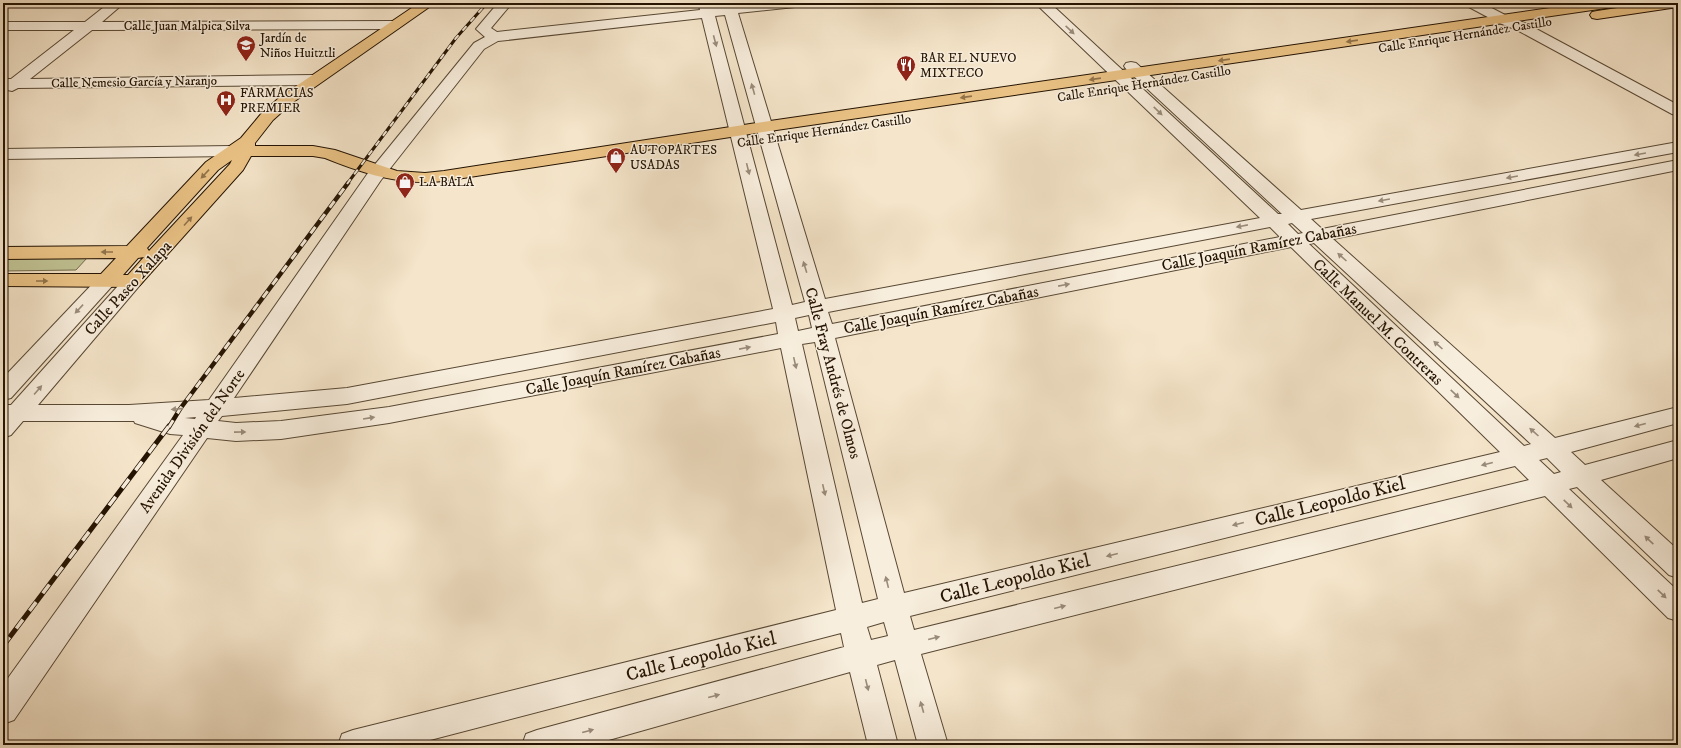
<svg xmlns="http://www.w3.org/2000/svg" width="1681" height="748" font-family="'IM FELL DW Pica',serif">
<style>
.green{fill:#c1c394;stroke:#726b4b}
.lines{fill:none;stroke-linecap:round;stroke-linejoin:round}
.minor-casing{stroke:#584834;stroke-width:2}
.major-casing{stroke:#241302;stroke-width:2}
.minor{fill:#f8eedd;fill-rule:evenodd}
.major{fill:#eac285;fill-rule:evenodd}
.rail-far2-casing{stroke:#241302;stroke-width:3}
.rail-far1-casing{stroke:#241302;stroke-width:4.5}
.rail-casing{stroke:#241302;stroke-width:5}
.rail-far2{stroke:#f8eedd;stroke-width:2;stroke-dasharray:6;stroke-linecap:butt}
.rail-far1{stroke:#f8eedd;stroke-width:3;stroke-dasharray:8;stroke-linecap:butt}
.rail{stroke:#f8eedd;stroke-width:3.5;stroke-dasharray:11;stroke-linecap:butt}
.oneway{fill:#998b7a}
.oneway2{fill:#91734a}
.labels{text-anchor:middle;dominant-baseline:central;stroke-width:3;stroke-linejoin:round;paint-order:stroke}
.far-street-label{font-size:13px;fill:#241302;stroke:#f8eedd}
.far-poi-label{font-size:13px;fill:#241302;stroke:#f8eedd;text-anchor:start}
.street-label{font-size:16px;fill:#241302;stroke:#f8eedd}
.near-street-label{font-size:19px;fill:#241302;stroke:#f8eedd}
</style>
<rect width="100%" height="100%" fill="#f5e5ca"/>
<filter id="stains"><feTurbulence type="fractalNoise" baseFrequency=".005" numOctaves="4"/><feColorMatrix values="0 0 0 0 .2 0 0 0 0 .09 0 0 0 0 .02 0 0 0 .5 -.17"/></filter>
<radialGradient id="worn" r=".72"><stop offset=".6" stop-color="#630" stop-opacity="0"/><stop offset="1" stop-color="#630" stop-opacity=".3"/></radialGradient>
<!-- green -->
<polygon class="green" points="87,258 76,270 3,271 3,259"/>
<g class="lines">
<!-- minor casing -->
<g class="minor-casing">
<g id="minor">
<polygon points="109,3 124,3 102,22 394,21 399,22 401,25 399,28 394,29 92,30 30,79 313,75 318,77 321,80 318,83 313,85 18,88 12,91 3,89 3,79 11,79 74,30 3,30 3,22 85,22"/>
<path d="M498 3H512L491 28 497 32 700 10 698 3H712L713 8 722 7 721 3H735V6L759 3H802L800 6 795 7 738 13 825 299 1260 218 1035 3H1050L1278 214H1282L1126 69 1124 66 1126 63 1131 62 1136 63 1301 210 1678 142V152L1311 219 1322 229 1678 160V170L1333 239 1555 438 1678 407V423L1571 452 1585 465 1678 440V458L1601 480 1678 550V578L1669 575 1577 487 1569 489 1678 591V621L1668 618 1545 496 921 654 948 745H918L895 660 877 665 898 745H868L850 672 591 745H522L526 734 537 730 844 647 841 633 411 745H338L342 734 353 730 836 610 781 348 389 423 281 439 236 441 207 438 14 720 3 724V685L183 435 170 434 135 423 134 421H23L11 435 3 438V405H11L126 277 133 275 140 277 143 281 140 285 38 405H129L209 400 368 173 474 43 485 37 476 29ZM725 15 805 302 792 305 715 16ZM702 18 773 309 347 388 234 398 381 180 484 49 498 41ZM1292 223 1303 233 1298 234 1288 224ZM1270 227 1280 237 832 324 828 312ZM1314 243 1531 444 1524 446 1309 244ZM1291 247 1500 452 904 593 835 338ZM809 315 812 328 798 331 795 318ZM776 322 778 334 389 407 281 421 236 423 218 421 222 416 347 404ZM815 342 878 599 862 603 802 344ZM196 417 195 419 185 418ZM1547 458 1561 472 1554 474 1539 460ZM1515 466 1529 480 914 630 910 616ZM884 622 888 636 871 640 867 627Z"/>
<polygon points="1465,3 1482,3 1507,16 1527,24 1678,105 1678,116 1672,114 1517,30 1497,22 1467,6"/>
<polygon points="232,146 238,147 240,151 238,155 232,156 3,159 3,149"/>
<polygon points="106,275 113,277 116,281 113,285 11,398 3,400 3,378 99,277"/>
</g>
</g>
<!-- major casing -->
<g class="major-casing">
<g id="major">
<path d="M419 3H435L292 103 273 120 255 143V146H313L335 150 397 171 425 173 444 171 763 122 1585 3H1620L1618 6 1613 7 763 132 444 181C401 186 365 174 325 158L313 156H251L243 170 140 285 133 287 3 286V274H101L116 258 3 259V247L127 246 206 162 241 138 261 114 280 97ZM232 160 230 164 149 251 147 248 218 170ZM144 257 128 275H123L138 258Z"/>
<polygon points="1651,3 1678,3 1678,7 1597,19 1592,18 1590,15 1592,12 1597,11"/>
</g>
</g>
<!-- minor -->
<use href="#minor" class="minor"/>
<!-- major -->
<use href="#major" class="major"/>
<!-- rail-far2 casing -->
<g class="rail-far2-casing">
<polyline id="rail-far2" points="347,184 456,38 487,3"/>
</g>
<!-- rail-far1 casing -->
<g class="rail-far1-casing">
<polyline id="rail-far1" points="169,427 180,409 348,183"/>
</g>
<!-- rail casing -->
<g class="rail-casing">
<polyline id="rail" points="3,646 169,426"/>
</g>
<!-- rail-far2 -->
<use href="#rail-far2" class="rail-far2"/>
<!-- rail-far1 -->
<use href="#rail-far1" class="rail-far1"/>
<!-- rail -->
<use href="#rail" class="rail"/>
</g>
<!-- one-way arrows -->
<defs><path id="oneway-solid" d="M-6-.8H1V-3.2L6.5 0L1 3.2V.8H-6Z"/></defs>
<g class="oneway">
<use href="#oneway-solid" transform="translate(1070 30) rotate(43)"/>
<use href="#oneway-solid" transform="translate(715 41) rotate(75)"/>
<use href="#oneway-solid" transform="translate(753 89) rotate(-106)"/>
<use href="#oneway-solid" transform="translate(1158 111) rotate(44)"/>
<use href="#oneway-solid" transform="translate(1640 154) rotate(170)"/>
<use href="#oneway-solid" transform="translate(748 169) rotate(76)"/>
<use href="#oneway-solid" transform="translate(1512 177) rotate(170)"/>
<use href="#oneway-solid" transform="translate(1384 200) rotate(170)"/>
<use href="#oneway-solid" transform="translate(1242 226) rotate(169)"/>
<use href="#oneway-solid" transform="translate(1342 257) rotate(-138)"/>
<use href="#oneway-solid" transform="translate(805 267) rotate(-107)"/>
<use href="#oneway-solid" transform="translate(1064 285) rotate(-11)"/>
<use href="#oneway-solid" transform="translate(79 309) rotate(133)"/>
<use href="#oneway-solid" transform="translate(1438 345) rotate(-138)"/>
<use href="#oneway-solid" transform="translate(745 348) rotate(-11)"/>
<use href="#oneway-solid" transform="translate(795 363) rotate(77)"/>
<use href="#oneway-solid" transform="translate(38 390) rotate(-49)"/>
<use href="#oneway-solid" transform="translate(1455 394) rotate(44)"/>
<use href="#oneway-solid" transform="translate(177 409) rotate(176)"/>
<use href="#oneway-solid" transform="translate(369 418) rotate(-9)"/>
<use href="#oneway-solid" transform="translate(1640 425) rotate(165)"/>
<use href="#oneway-solid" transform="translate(240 432) rotate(-1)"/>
<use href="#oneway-solid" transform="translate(1534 432) rotate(-138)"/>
<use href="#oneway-solid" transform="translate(1487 464) rotate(166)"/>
<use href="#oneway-solid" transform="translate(824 490) rotate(77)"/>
<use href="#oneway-solid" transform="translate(1568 504) rotate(44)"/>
<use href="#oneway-solid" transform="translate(1238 524) rotate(166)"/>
<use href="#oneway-solid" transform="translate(1649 540) rotate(-137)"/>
<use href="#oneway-solid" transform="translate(1112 555) rotate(166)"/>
<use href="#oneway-solid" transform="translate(887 582) rotate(-104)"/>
<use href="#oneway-solid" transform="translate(1662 594) rotate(44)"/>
<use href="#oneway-solid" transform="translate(1060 607) rotate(-14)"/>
<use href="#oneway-solid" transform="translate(934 638) rotate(-14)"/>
<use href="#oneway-solid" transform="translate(867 685) rotate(76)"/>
<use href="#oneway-solid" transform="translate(714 696) rotate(-15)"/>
<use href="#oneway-solid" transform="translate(922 707) rotate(-106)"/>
<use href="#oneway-solid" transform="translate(588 731) rotate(-15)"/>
</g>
<g class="oneway2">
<use href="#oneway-solid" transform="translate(1352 41) rotate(172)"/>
<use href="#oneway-solid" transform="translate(1224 60) rotate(172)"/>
<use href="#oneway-solid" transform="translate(1095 79) rotate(172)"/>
<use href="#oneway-solid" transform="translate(966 97) rotate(172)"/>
<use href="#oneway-solid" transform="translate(205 174) rotate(133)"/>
<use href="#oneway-solid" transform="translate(188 221) rotate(-48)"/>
<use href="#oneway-solid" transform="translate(107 252) rotate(180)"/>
<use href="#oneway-solid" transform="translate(42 281)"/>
</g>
<!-- icons -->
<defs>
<g id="school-pin" transform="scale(1)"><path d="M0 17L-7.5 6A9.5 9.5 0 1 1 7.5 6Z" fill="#8f2418" stroke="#f8eedd"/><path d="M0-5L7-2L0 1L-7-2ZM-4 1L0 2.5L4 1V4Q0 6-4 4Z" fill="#fff"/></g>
<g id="restaurant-pin" transform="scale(1)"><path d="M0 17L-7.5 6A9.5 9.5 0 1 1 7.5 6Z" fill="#8f2418" stroke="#f8eedd"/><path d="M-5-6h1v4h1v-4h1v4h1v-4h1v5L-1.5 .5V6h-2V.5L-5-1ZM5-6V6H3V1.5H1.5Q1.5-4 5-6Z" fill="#fff"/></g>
<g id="hospital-pin" transform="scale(1)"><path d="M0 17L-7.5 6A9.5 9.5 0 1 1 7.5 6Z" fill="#8f2418" stroke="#f8eedd"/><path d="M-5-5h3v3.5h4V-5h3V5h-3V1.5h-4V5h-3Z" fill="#fff"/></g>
<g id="shop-pin" transform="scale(1)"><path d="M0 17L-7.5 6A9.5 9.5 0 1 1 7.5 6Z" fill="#8f2418" stroke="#f8eedd"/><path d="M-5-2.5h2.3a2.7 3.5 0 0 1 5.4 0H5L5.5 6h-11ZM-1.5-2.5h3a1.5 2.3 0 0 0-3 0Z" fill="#fff"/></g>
</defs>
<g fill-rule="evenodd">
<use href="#school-pin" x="246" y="45"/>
<use href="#restaurant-pin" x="906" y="65"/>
<use href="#hospital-pin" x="226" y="100"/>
<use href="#shop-pin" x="616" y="157"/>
<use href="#shop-pin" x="405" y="182"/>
</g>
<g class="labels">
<!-- far-street labels -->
<g class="far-street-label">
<text x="187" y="26">Calle Juan Malpica Silva</text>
<text transform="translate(1465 35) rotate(-9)">Calle Enrique Hernández Castillo</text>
<text transform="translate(134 82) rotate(-1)">Calle Nemesio García y Naranjo</text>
<text transform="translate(1144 84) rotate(-9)">Calle Enrique Hernández Castillo</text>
<text transform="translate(824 131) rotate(-8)">Calle Enrique Hernández Castillo</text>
</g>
<!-- far-poi labels -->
<g class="far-poi-label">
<text x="260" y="38">Jardín de<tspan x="260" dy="15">Niños Huitztli</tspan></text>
<text x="920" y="58">BAR EL NUEVO<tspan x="920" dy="15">MIXTECO</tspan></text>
<text x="240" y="93">FARMACIAS<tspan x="240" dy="15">PREMIER</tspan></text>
<text x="630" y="150">AUTOPARTES<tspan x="630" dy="15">USADAS</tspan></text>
<text x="419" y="182">LA BALA</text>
</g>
<!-- street labels -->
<g class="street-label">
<text transform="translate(1259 247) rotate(-11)">Calle Joaquín Ramírez Cabañas</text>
<text transform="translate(128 288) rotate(-48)">Calle Paseo Xalapa</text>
<text transform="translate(941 310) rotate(-11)">Calle Joaquín Ramírez Cabañas</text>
<text transform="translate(1378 322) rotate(44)">Calle Manuel M. Contreras</text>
<text transform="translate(623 371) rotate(-11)">Calle Joaquín Ramírez Cabañas</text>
<text transform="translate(833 373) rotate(75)">Calle Fray Andrés de Olmos</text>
<text transform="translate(192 441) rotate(-55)">Avenida División del Norte</text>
</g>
<!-- near-street labels -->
<g class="near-street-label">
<text transform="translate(1330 502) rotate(-14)">Calle Leopoldo Kiel</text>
<text transform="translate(1015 579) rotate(-14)">Calle Leopoldo Kiel</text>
<text transform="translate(701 657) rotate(-14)">Calle Leopoldo Kiel</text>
</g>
</g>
<!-- margin -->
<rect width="1681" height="748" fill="none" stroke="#f5e5ca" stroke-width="16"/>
<rect x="4" y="4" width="1673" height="740" fill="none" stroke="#241302" stroke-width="2"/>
<rect x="8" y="8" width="1665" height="732" fill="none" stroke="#241302"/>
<rect width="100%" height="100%" filter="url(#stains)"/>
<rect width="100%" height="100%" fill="url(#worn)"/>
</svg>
